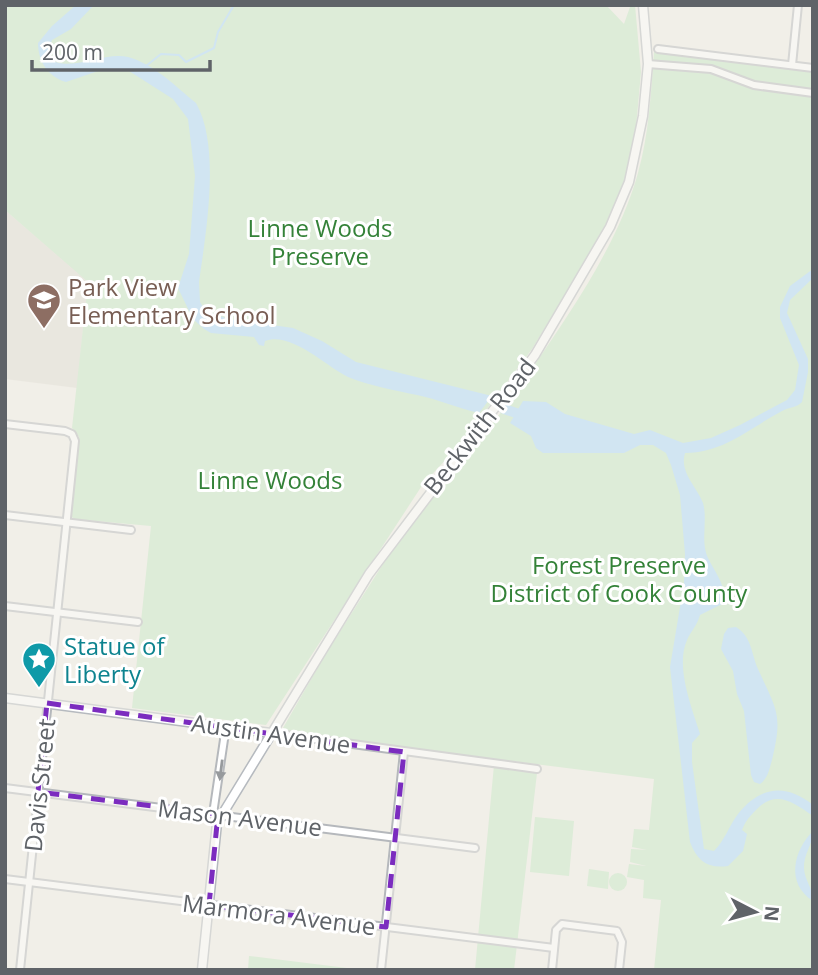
<svg xmlns="http://www.w3.org/2000/svg" width="818" height="975" font-family="'Open Sans',sans-serif">
<style>
.education{fill:#e1ded6}
.green{fill:#c5e8c5}
.water{fill:#aadaff}
.lines{fill:none;stroke-linecap:round;stroke-linejoin:round}
.stream{stroke:#aadaff;stroke-width:2}
.river{stroke:#aadaff;stroke-width:10}
.street-casing{stroke:#b5b8bc;stroke-width:10}
.secondary-casing{stroke:#b6babf;stroke-width:11}
.street{stroke:#fff;stroke-width:6}
.secondary{stroke:#fff;stroke-width:8}
.oneway{fill:#979a9d}
.marked{fill:none;stroke:#7b2cbf;stroke-width:5;stroke-dasharray:14 9;stroke-linejoin:round}
.labels{text-anchor:middle;dominant-baseline:central;stroke-width:6;stroke-linejoin:round;paint-order:stroke}
.park-label{font-size:24px;fill:#348238;stroke:#fff}
.education-label{font-size:24px;fill:#785e54;stroke:#fff;text-anchor:start}
.street-label{font-size:24px;fill:#5f6368;stroke:#fff}
.culture-label{font-size:24px;fill:#0d838f;stroke:#fff;text-anchor:start}
</style>
<rect width="100%" height="100%" fill="#f1efe8"/>
<!-- education -->
<polygon class="education" points="5,210 88,281 77,388 5,379"/>
<!-- green -->
<g class="green">
<polygon points="5,5 606,5 624,24 630,7 614,5 635,5 641,72 635,138 623,185 598,241 532,349 463,441 423,484 266,725 132,708 151,526 74,519 71,516 79,437 72,428 88,282 5,210"/>
<path d="M654 52 813 72V970H654L661 900 643 898 644 880 627 877 629 864 646 866 630 862 631 849 647 850 632 847 634 829 649 830 654 779 289 733 283 728 325 655 406 528 531 376V370C572 310 618 244 638 173 649 134 651 93 654 52Z"/>
<polygon points="494,765 537,773 514,970 475,970"/>
<polygon points="535,817 574,821 569,876 530,872"/>
<polygon points="589,869 609,872 608,889 587,886"/>
<circle cx="618" cy="882" r="9"/>
<polygon points="249,956 363,970 248,970"/>
</g>
<!-- water -->
<g class="water">
<path d="M76 5H94L71 29 52 40 49 48 52 60C69 72 106 51 128 57 154 64 175 86 196 103 221 147 206 232 199 282L200 302 205 310 228 319 293 328 322 341 356 362 492 396 479 413C458 408 437 399 417 395 393 390 371 386 348 377 327 367 291 331 265 341L264 346 259 345 254 337 211 333 204 329 193 319 178 288 189 254 195 176 188 119 173 99 129 71 104 69 66 82C48 77 38 61 38 43L52 26Z"/>
<path d="M813 269V278L790 300 787 313 808 359V372L802 402C796 408 789 407 782 411 748 429 725 452 685 453 679 472 697 487 703 503 708 520 700 542 708 558 714 571 727 586 724 603L700 615C697 626 691 631 687 640 675 667 692 708 700 734L692 743V762L704 849 714 851C725 840 729 826 738 814 760 786 786 783 813 805V816C792 801 775 789 755 811 749 817 745 822 742 830L747 834 743 851 728 866C708 869 697 861 690 842L670 667 684 583 685 554 680 495 671 465 666 453 653 445H640L624 453H543L536 448 531 436 510 423 523 401 546 402 565 414 634 434 650 430 683 443 711 438 740 425 787 400 795 390 799 365 780 318V307L790 286Z"/>
<path d="M736 627C752 637 751 653 758 669 777 711 783 714 772 760 769 770 768 778 760 784L754 782 751 775 744 711 737 694 733 671 721 649 724 634 728 628Z"/>
<path d="M813 831C813 845 803 854 804 869 805 881 813 888 813 901 785 883 794 850 813 831Z"/>
</g>
<g class="lines">
<!-- stream -->
<polyline class="stream" points="146,66 161,54 179,55 186,62 214,48 218,32 234,5"/>
<!-- river -->
<polyline class="river" points="504,409 528,417"/>
<!-- street casing -->
<g class="street-casing">
<g id="street">
<polyline points="658,49 813,68"/>
<polyline points="648,64 711,69 754,85 813,93"/>
<polyline points="792,65 798,5"/>
<polyline points="5,424 65,431 72,434 75,441 20,970"/>
<polyline points="5,515 131,530"/>
<polyline points="5,606 138,622"/>
<polyline points="271,733 537,769"/>
<polyline points="5,788 475,848"/>
<polyline points="213,814 226,726"/>
<polyline points="5,879 554,948"/>
<polyline points="381,970 404,752"/>
<polyline points="552,970 556,930 562,924 617,931 622,942 619,970"/>
</g>
</g>
<!-- secondary casing -->
<g class="secondary-casing">
<g id="secondary">
<polyline points="5,698 271,733"/>
<polyline points="202,970 217,823 369,574 535,355 610,227 629,182 643,116 648,64 643,5"/>
</g>
</g>
<!-- street -->
<use href="#street" class="street"/>
<!-- secondary -->
<use href="#secondary" class="secondary"/>
</g>
<!-- one-way arrows -->
<defs><path id="oneway-solid" d="M-6-.8H1V-3.2L6.5 0L1 3.2V.8H-6Z" transform="scale(1.75)"/></defs>
<use class="oneway" href="#oneway-solid" transform="translate(221 770) rotate(97)"/>
<!-- marked area -->
<path d="M0 0H818V975H0ZM47 703 404 752 386 927 209 905 218 814 38 792Z" fill="#f1efe8" fill-opacity=".55" fill-rule="evenodd"/>
<path class="marked" d="M47 703 404 752 386 927 209 905 218 814 38 792Z"/>
<!-- icons -->
<defs>
<g id="school-pin" transform="scale(1.75)"><path d="M0 17L-7.5 6A9.5 9.5 0 1 1 7.5 6Z" fill="#8d6e63" stroke="#fff"/><path d="M0-5L7-2L0 1L-7-2ZM-4 1L0 2.5L4 1V4Q0 6-4 4Z" fill="#fff"/></g>
<g id="sight-pin" transform="scale(1.75)"><path d="M0 17L-7.5 6A9.5 9.5 0 1 1 7.5 6Z" fill="#0f9aa8" stroke="#fff"/><path d="M0-6L1.8-2.2L6-1.7L2.9 1.2L3.7 5.4L0 3.3L-3.7 5.4L-2.9 1.2L-6-1.7L-1.8-2.2Z" fill="#fff"/></g>
</defs>
<g fill-rule="evenodd">
<use href="#school-pin" x="44" y="300"/>
<use href="#sight-pin" x="39" y="659"/>
</g>
<g class="labels">
<!-- park labels -->
<g class="park-label">
<text x="320" y="227">Linne Woods<tspan x="320" dy="28">Preserve</tspan></text>
<text x="270" y="479">Linne Woods</text>
<text x="619" y="564">Forest Preserve<tspan x="619" dy="28">District of Cook County</tspan></text>
</g>
<!-- education labels -->
<g class="education-label">
<text x="68" y="286">Park View<tspan x="68" dy="28">Elementary School</tspan></text>
</g>
<!-- street labels -->
<g class="street-label">
<text transform="translate(479 426) rotate(-52)">Beckwith Road</text>
<text transform="translate(271 733) rotate(8)">Austin Avenue</text>
<text transform="translate(39 785) rotate(-84)">Davis Street</text>
<text transform="translate(240 817) rotate(7)">Mason Avenue</text>
<text transform="translate(279 914) rotate(7)">Marmora Avenue</text>
</g>
<!-- culture labels -->
<g class="culture-label">
<text x="64" y="645">Statue of<tspan x="64" dy="28">Liberty</tspan></text>
</g>
</g>
<!-- border -->
<rect width="818" height="975" fill="none" stroke="#5f6368" stroke-width="14"/>
<!-- north arrow -->
<g transform="translate(755 912) rotate(96)" stroke="#ffffff" stroke-width="5" paint-order="stroke">
<path d="M0-5L12 26L0 18L-12 26Z" fill="#5f6368"/>
<text y="-10" font-size="19" font-weight="bold" text-anchor="middle" fill="#5f6368">N</text>
</g>
<!-- scale -->
<path d="M32 60v10h178v-10" fill="none" stroke="#5f6368" stroke-width="3.5"/>
<text x="42" y="60" font-size="21" fill="#5f6368" stroke="#ffffff" stroke-width="5" paint-order="stroke">200 m</text>
</svg>
